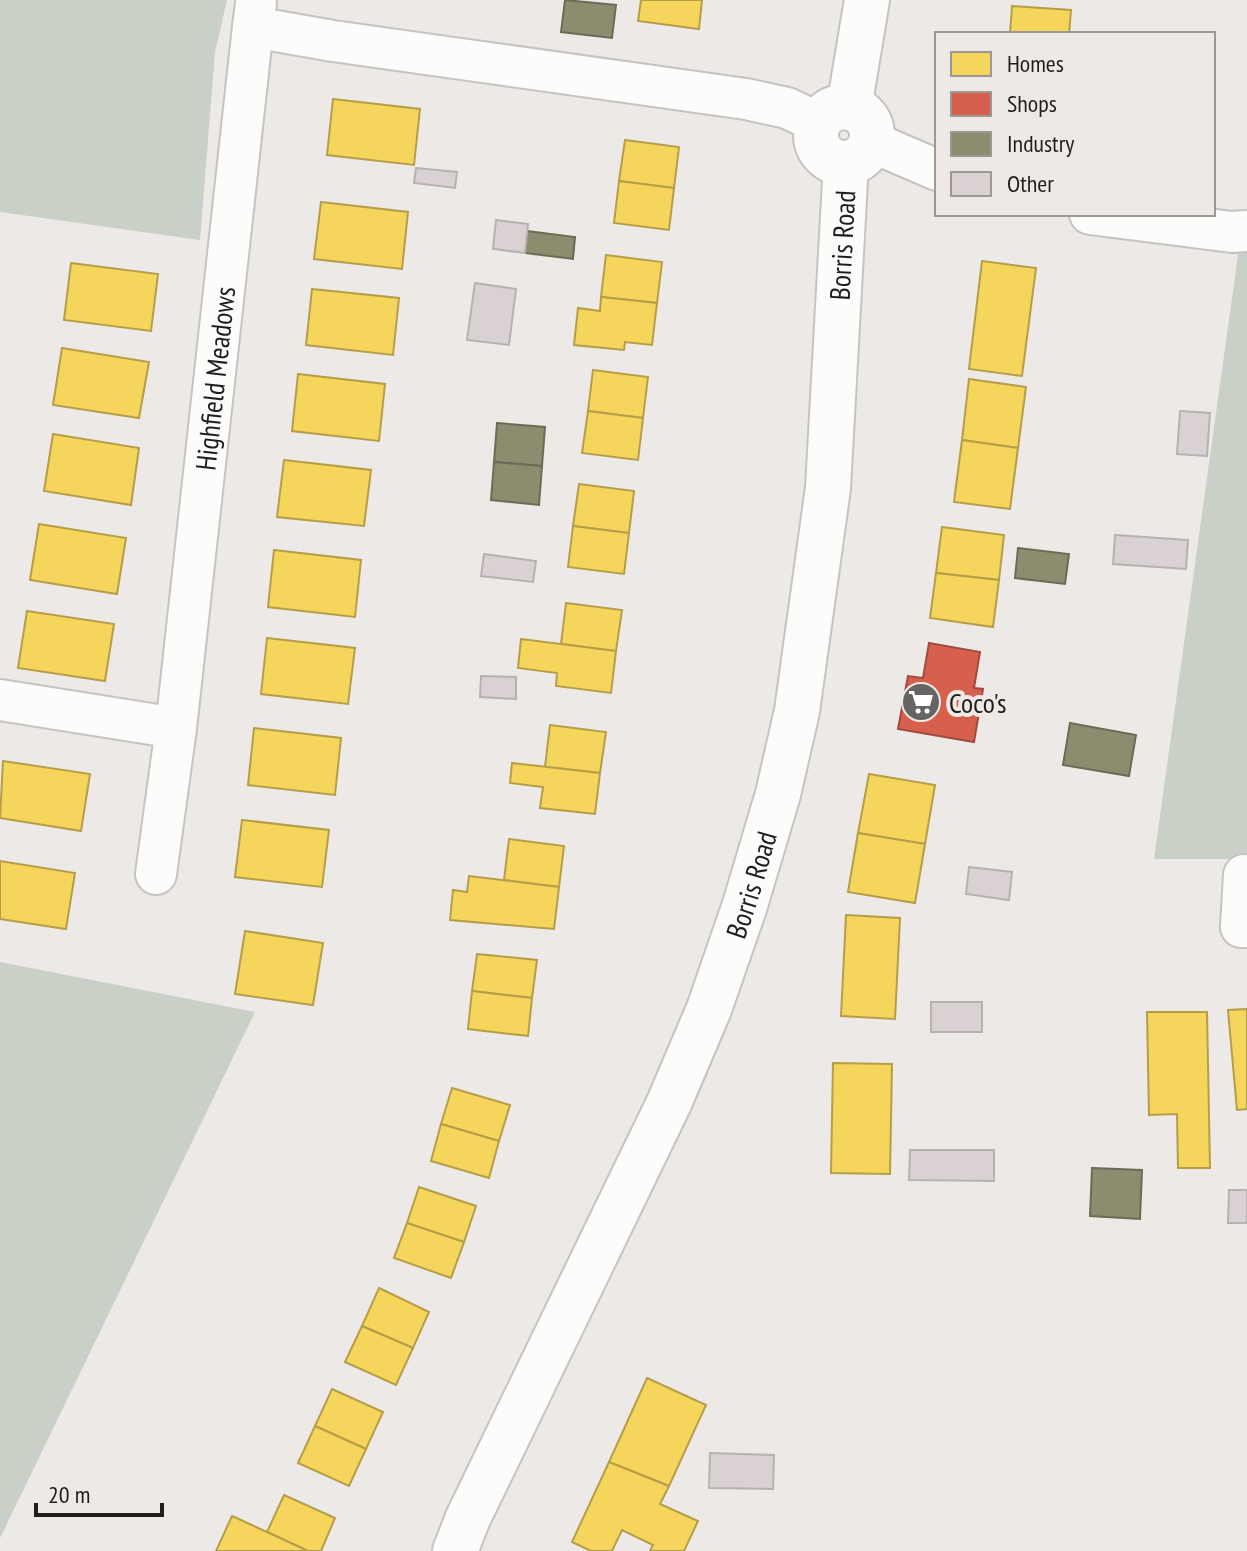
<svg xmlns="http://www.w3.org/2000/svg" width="1247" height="1551" font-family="'PT Sans Narrow',sans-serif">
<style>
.green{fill:#c9d0c5}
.homes{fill:#f6d55c;stroke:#b69e49;stroke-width:2}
.shops{fill:#d6604d;stroke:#9f4c3f;stroke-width:2}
.industry{fill:#8c8c6e;stroke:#6c6b56;stroke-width:2}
.building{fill:#dad1d2;stroke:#b5b3b2;stroke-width:2}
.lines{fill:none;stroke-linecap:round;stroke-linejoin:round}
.minor-casing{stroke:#c6c4c2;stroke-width:44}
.tertiary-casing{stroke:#c6c4c2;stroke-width:48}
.minor{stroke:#fcfcfb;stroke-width:40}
.tertiary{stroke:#fcfcfb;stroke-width:44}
.labels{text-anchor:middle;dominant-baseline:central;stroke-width:8;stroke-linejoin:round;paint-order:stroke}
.street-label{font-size:28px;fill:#201e1d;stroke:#eee9e5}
.poi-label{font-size:28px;fill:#201e1d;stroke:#eee9e5;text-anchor:start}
</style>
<rect width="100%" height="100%" fill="#ece9e7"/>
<!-- green -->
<g class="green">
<polygon points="0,0 227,0 215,52 200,240 0,212"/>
<polygon points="1239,248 1247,248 1247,859 1154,859"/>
<polygon points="0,962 255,1012 0,1538"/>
</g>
<!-- homes -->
<g class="homes">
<polygon points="641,0 702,0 699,29 638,21"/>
<polygon points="1012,6 1071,10 1069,34 1010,34"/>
<polygon points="333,99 420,109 414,165 327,155"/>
<polygon points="625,140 679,147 674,188 619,181"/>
<polygon points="619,181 674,188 669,230 614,223"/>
<polygon points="321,202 408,212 402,269 314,259"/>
<polygon points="606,255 662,262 657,303 601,297"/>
<polygon points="982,261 1036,268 1022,376 969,369"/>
<polygon points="71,263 158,274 151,331 64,320"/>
<polygon points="312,289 399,298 393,355 306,345"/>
<polygon points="601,297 657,303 652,345 625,342 624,350 574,345 578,308 600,311"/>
<polygon points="62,348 149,362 139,418 53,405"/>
<polygon points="593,370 648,377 643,418 588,411"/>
<polygon points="298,374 385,384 379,441 292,431"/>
<polygon points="969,379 1026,387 1018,448 962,440"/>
<polygon points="588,411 643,418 638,460 582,453"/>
<polygon points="53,434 139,448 131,505 44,491"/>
<polygon points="962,440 1018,448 1010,509 954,502"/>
<polygon points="284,460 371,470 364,526 277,517"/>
<polygon points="579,484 634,491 629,533 573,526"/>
<polygon points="39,524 126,538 117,594 30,580"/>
<polygon points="573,526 629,533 624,574 568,567"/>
<polygon points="942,527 1004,535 999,580 936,573"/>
<polygon points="274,550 361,560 355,617 268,607"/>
<polygon points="936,573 999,580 993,627 930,618"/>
<polygon points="566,603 622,610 616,651 561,644"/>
<polygon points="27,611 114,624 105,681 18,668"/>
<polygon points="267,638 355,648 348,704 261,694"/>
<polygon points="521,639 616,651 611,693 556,686 557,673 518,668"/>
<polygon points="550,725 606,732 600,773 545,767"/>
<polygon points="254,728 341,738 335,795 248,785"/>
<polygon points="3,761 90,774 81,831 0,818"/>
<polygon points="512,763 600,773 595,814 540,808 543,787 510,783"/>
<polygon points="869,774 935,785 925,844 858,833"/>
<polygon points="242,820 329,830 322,887 235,877"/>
<polygon points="858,833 925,844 915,903 848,892"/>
<polygon points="509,839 564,846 559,887 504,880"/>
<polygon points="0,861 75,873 66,929 0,919"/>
<polygon points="469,876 559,887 554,929 450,920 453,890 467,892"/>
<polygon points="846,915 900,918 895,1019 841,1016"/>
<polygon points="245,931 323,943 313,1005 235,994"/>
<polygon points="477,954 537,960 532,998 472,991"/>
<polygon points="472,991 532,998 528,1036 468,1029"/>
<polygon points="1247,1009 1247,1109 1237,1110 1228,1010"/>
<polygon points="1147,1012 1207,1012 1210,1168 1178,1168 1177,1114 1149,1115"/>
<polygon points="833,1063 892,1064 890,1174 831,1173"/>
<polygon points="452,1088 510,1105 499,1141 441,1124"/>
<polygon points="441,1124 499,1141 489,1178 431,1161"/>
<polygon points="419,1187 476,1206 464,1242 407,1223"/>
<polygon points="407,1223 464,1242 451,1278 394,1258"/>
<polygon points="379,1288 429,1312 413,1348 362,1326"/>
<polygon points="362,1326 413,1348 396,1385 345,1362"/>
<polygon points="647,1378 706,1405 669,1486 609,1462"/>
<polygon points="332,1389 383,1412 366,1449 315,1426"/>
<polygon points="315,1426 366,1449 349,1486 298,1463"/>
<polygon points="609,1462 669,1486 660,1504 698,1521 684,1551 650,1551 653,1545 622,1530 612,1551 591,1551 572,1542"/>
<polygon points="284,1495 335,1518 321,1551 308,1551 267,1532"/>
<polygon points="232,1516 267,1532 308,1551 216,1551"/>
</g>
<!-- shops -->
<polygon class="shops" points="929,643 980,652 974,688 983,689 974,742 898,729 908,676 923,678"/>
<!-- industry -->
<g class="industry">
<polygon points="565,0 616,5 612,38 561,32"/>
<polygon points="527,231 575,237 573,259 525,253"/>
<polygon points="497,423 545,427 542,466 494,462"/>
<polygon points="494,462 542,466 539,505 491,500"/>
<polygon points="1018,548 1069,554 1065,584 1015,578"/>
<polygon points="1070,723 1136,735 1129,776 1063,765"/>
<polygon points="1092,1168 1142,1170 1140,1219 1090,1216"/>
</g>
<!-- building -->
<g class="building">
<polygon points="416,168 457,172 455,188 414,183"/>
<polygon points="496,220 528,224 525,253 493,249"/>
<polygon points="475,283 516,289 509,345 467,340"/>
<polygon points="1180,411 1210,413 1207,456 1177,454"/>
<polygon points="1115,535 1188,540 1186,569 1113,564"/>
<polygon points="484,554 536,561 533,582 481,576"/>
<polygon points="481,676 516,677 516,699 480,697"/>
<polygon points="969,867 1012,872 1009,900 966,894"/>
<rect x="931" y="1002" width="51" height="30"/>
<polygon points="910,1150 994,1150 994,1181 909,1180"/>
<polygon points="1229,1190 1247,1190 1247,1223 1228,1223"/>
<polygon points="710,1453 774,1455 773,1489 709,1488"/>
</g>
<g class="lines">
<!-- minor casing -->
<g class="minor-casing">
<g id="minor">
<polyline points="256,3 253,27 333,41 746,99 787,108 819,123"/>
<polyline points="872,142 937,170"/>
<polyline points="1090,214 1232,232 1247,231"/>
<path id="s1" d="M0 700 176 728 253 27"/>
<polyline points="156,874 176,728"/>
<polyline points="1244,875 1241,927 1247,927"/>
</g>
</g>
<!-- tertiary casing -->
<g class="tertiary-casing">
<g id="tertiary">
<circle cx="844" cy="135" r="28"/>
<polyline points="849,108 867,0"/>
<path id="s2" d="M455 1551 468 1518 669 1103 709 1009 745 905 778 794 797 711 828 488 846 163"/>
</g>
</g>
<!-- minor -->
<use href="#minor" class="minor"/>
<!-- tertiary -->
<use href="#tertiary" class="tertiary"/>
</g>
<!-- icons -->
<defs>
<g id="supermarket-disc" transform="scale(2)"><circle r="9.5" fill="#676564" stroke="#eee9e5"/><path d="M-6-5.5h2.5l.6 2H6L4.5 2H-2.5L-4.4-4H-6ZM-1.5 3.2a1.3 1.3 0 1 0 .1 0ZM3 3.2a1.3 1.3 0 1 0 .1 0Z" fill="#fff"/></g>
</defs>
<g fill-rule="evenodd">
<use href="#supermarket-disc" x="921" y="702"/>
</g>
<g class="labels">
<!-- street labels -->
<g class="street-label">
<text stroke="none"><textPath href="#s2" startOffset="1378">Borris Road</textPath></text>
<text stroke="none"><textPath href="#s1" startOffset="530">Highfield Meadows</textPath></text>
<text stroke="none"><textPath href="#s2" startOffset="730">Borris Road</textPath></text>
</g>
<!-- poi labels -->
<g class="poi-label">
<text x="949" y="702">Coco's</text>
</g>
</g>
<!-- legend -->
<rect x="935" y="32" width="280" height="184" fill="#eee9e5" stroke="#9c9895" stroke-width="2"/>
<rect x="951" y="52" width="40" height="24" fill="#f6d55c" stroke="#9c9895" stroke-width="2"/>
<text x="1007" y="72" font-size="24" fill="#201e1d">Homes</text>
<rect x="951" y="92" width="40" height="24" fill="#d6604d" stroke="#9c9895" stroke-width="2"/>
<text x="1007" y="112" font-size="24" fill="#201e1d">Shops</text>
<rect x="951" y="132" width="40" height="24" fill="#8c8c6e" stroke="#9c9895" stroke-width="2"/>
<text x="1007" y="152" font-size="24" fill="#201e1d">Industry</text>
<rect x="951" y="172" width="40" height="24" fill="#dad1d2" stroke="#9c9895" stroke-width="2"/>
<text x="1007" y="192" font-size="24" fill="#201e1d">Other</text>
<!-- scale -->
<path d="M36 1503v12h126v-12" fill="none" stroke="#201e1d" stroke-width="4"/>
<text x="48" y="1503" font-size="24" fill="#201e1d" stroke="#eee9e5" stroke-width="6" paint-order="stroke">20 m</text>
</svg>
